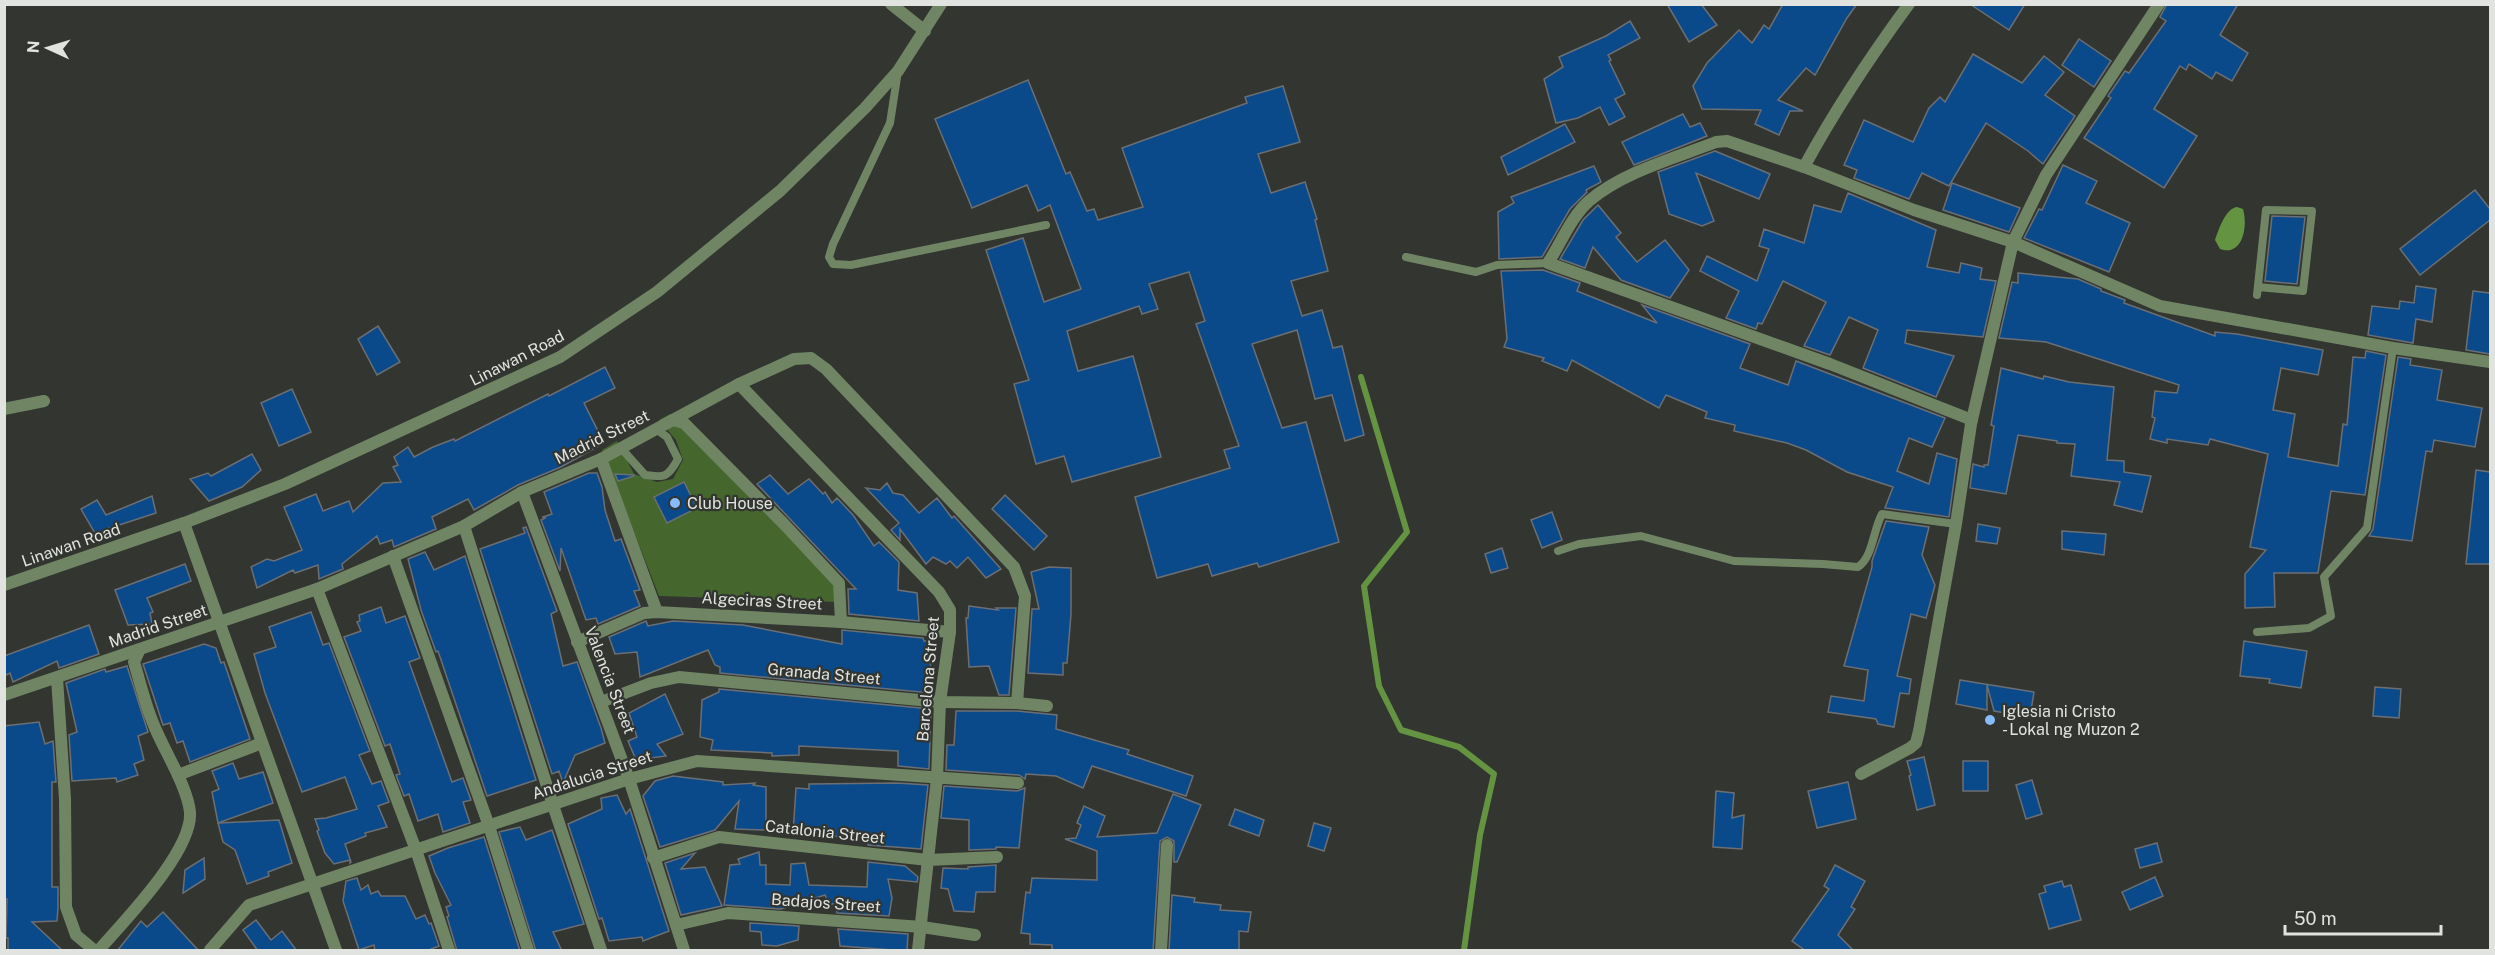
<svg xmlns="http://www.w3.org/2000/svg" width="2495" height="955" font-family="'Public Sans',sans-serif">
<style>
.green{fill:#45672e}
.water{fill:#649342}
.lines{fill:none;stroke-linecap:round;stroke-linejoin:round}
.stream{stroke:#649342;stroke-width:6}
.building{fill:#0b4a8a;stroke:#6b6f74;stroke-width:1.5}
.service{stroke:#708564;stroke-width:8}
.minor{stroke:#708564;stroke-width:12}
.tertiary{stroke:#708564;stroke-width:12}
.poi-dot{fill:#87bbfb;stroke:#323530;stroke-width:2}
.labels{text-anchor:middle;dominant-baseline:central;stroke-width:4.5;stroke-linejoin:round;paint-order:stroke}
.street-label{font-size:16px;fill:#e1e3e0;stroke:#323530}
.poi-label{font-size:16px;fill:#e1e3e0;stroke:#323530;text-anchor:start}
</style>
<rect width="100%" height="100%" fill="#323530"/>
<!-- green -->
<polygon class="green" points="670,414 825,573 832,581 838,602 659,596 602,450 617,441 634,474 657,482 673,479 683,460 676,440 659,420"/>
<!-- water -->
<path class="water" d="M2237 207 2243 209C2248 226 2243 257 2220 249L2215 240C2219 229 2225 209 2237 207Z"/>
<g class="lines">
<!-- stream -->
<polyline class="stream" points="1361,377 1407,532 1364,586 1379,686 1401,730 1459,747 1494,774 1480,835 1464,950"/>
</g>
<!-- building -->
<g class="building">
<polygon points="1667,4 1701,4 1717,25 1689,42"/>
<polygon points="1783,4 1857,4 1847,18 1815,75 1806,68 1778,100 1803,111 1790,111 1779,135 1755,124 1761,110 1702,109 1693,86 1707,63 1739,30 1752,43 1764,25 1769,29"/>
<polygon points="1970,4 2025,4 2009,30"/>
<polygon points="2167,4 2238,4 2220,35 2248,53 2232,81 2216,72 2212,79 2189,64 2186,70 2180,66 2154,109 2197,136 2164,188 2084,138 2111,98 2108,96 2125,71 2129,73 2166,21 2160,17"/>
<polygon points="1630,21 1640,38 1608,55 1611,60 1609,61 1625,94 1615,99 1625,117 1609,125 1600,107 1578,118 1556,123 1544,79 1563,67 1559,57 1606,36"/>
<polygon points="2079,39 2111,61 2094,87 2062,65"/>
<polygon points="1973,54 2022,83 2044,56 2064,72 2045,95 2075,116 2043,164 2028,151 1986,123 1949,186 1922,173 1909,199 1854,178 1857,170 1844,165 1864,120 1913,142 1929,108 1940,97 1945,102"/>
<polygon points="1028,80 1066,174 1070,172 1087,211 1094,209 1098,220 1143,207 1122,148 1247,103 1245,97 1283,86 1300,142 1258,154 1271,193 1305,182 1317,219 1315,220 1328,271 1291,281 1302,316 1322,310 1333,348 1342,346 1364,435 1345,441 1332,395 1315,399 1297,330 1252,344 1282,428 1306,422 1339,542 1259,567 1257,563 1212,576 1208,564 1157,578 1135,497 1230,468 1224,450 1239,446 1196,324 1205,321 1189,272 1149,284 1158,309 1142,314 1139,306 1067,331 1078,371 1133,356 1161,457 1072,482 1064,456 1036,464 1014,384 1029,380 986,250 1023,238 1044,302 1081,289 1050,205 1038,211 1027,185 972,208 935,119"/>
<polygon points="1683,114 1690,127 1700,123 1707,136 1634,165 1622,142"/>
<polygon points="1565,124 1575,142 1508,175 1501,157"/>
<polygon points="1715,151 1770,174 1759,199 1696,173 1714,221 1702,226 1669,214 1658,172"/>
<polygon points="2063,165 2097,181 2086,203 2130,223 2109,272 2024,238 2039,209 2042,210"/>
<polygon points="1594,166 1601,182 1586,190 1587,192 1570,209 1542,257 1499,259 1498,212 1514,203 1511,197"/>
<polygon points="1952,183 2020,208 2009,232 1943,210"/>
<polygon points="2475,190 2490,209 2490,220 2420,275 2400,249"/>
<polygon points="1848,193 1936,230 1927,267 1959,273 1961,263 1982,268 1980,279 1996,281 1983,337 1907,330 1905,343 1954,356 1936,397 1863,368 1878,330 1849,317 1830,355 1804,346 1826,302 1783,281 1762,324 1758,323 1756,329 1726,318 1739,291 1700,271 1707,256 1757,281 1769,249 1759,246 1764,229 1804,243 1814,205 1841,212"/>
<polygon points="1598,205 1621,233 1616,237 1637,262 1665,240 1689,270 1670,298 1621,280 1593,247 1585,268 1560,259 1583,220"/>
<polygon points="2272,216 2305,217 2297,284 2265,281"/>
<polygon points="1543,270 1580,283 1577,291 1657,323 1642,305 1750,344 1740,368 1788,385 1796,361 1945,418 1932,447 1909,438 1897,471 1929,484 1937,453 1957,459 1949,517 1885,508 1893,487 1847,472 1806,450 1787,443 1734,431 1735,425 1705,418 1707,412 1666,395 1659,408 1572,360 1567,371 1542,361 1544,358 1504,347 1507,339 1501,271"/>
<polygon points="2018,273 2078,279 2101,289 2101,291 2125,300 2124,303 2215,336 2215,332 2237,334 2323,350 2318,375 2281,368 2273,410 2295,414 2288,457 2338,466 2343,424 2347,425 2353,357 2365,358 2366,351 2386,355 2365,495 2331,491 2318,573 2274,573 2275,607 2245,608 2245,574 2266,550 2250,547 2268,454 2210,439 2208,445 2167,439 2167,443 2150,439 2155,418 2152,417 2155,391 2177,393 2179,385 2046,342 1999,338 2012,282 2018,283"/>
<polygon points="2416,286 2436,289 2432,322 2416,319 2413,343 2368,335 2372,306 2399,309 2400,301 2414,303"/>
<polygon points="2473,291 2490,293 2490,354 2466,350"/>
<polygon points="378,326 400,362 377,375 358,339"/>
<polygon points="2398,357 2411,359 2410,365 2442,370 2437,400 2482,408 2475,447 2434,440 2432,452 2426,451 2412,541 2369,536 2373,529"/>
<polygon points="605,367 615,388 584,403 604,443 561,467 518,485 474,510 468,499 432,517 436,529 394,547 392,540 380,544 377,536 342,564 343,569 319,579 318,565 295,573 293,570 257,588 251,567 267,559 274,561 302,550 284,507 316,494 323,511 349,501 353,512 383,483 401,482 393,467 398,465 394,457 408,447 414,457 433,447 454,439 455,441 548,394 549,396"/>
<polygon points="2001,368 2043,379 2044,376 2069,382 2114,387 2107,460 2124,461 2124,472 2151,476 2142,512 2114,505 2120,482 2071,476 2075,444 2057,443 2057,441 2018,435 2006,494 1970,488 1973,464 1984,467 1984,465 1988,465 1994,426 1991,425"/>
<polygon points="292,389 311,432 279,446 261,403"/>
<polygon points="252,454 261,470 242,487 209,501 190,479 208,473 211,476"/>
<polygon points="2476,470 2490,472 2490,564 2466,564"/>
<polygon points="589,473 597,473 602,487 605,510 615,541 621,539 640,590 634,591 640,606 598,624 596,618 586,620 561,548 560,571 541,520 545,518 543,517 552,514 544,492"/>
<polygon points="615,474 634,475 634,476 618,481"/>
<polygon points="770,475 788,494 809,479 823,494 825,492 832,503 837,498 853,515 874,546 879,542 899,562 898,590 917,593 919,621 849,614 848,589 856,589 757,484"/>
<polygon points="684,482 697,508 667,523 654,497"/>
<polygon points="887,483 893,493 903,495 919,513 937,498 952,518 954,516 1001,569 986,578 968,557 957,568 950,561 946,564 933,557 926,564 900,529 900,540 891,530 899,523 866,488 880,490"/>
<polygon points="1005,495 1047,536 1034,550 992,509"/>
<polygon points="152,496 156,513 107,529 96,535 81,509 97,500 106,515"/>
<polygon points="1552,512 1562,540 1542,548 1531,520"/>
<polygon points="1886,521 1929,527 1922,555 1935,585 1926,618 1911,614 1897,676 1911,679 1909,694 1900,693 1894,727 1878,724 1876,719 1828,712 1831,696 1864,701 1868,670 1844,666 1872,567 1872,561"/>
<polygon points="1978,524 2000,528 1997,544 1976,541"/>
<polygon points="526,527 557,611 551,614 563,666 577,662 601,728 605,743 575,755 563,783 559,771 552,774 480,549 525,533 523,528"/>
<polygon points="2062,531 2106,534 2104,555 2062,549"/>
<polygon points="1502,548 1508,568 1491,573 1485,554"/>
<polygon points="425,552 434,570 465,556 536,780 487,796 438,651 436,652 421,610 408,559"/>
<polygon points="185,564 191,581 147,598 153,612 150,613 152,624 128,625 115,590"/>
<polygon points="1049,567 1071,568 1071,614 1067,663 1063,663 1063,675 1028,673 1032,609 1039,609 1031,572"/>
<polygon points="969,606 998,610 996,608 1016,608 1009,695 999,695 989,666 969,667 966,618 968,618"/>
<polygon points="381,607 386,623 405,616 420,658 409,662 452,782 463,778 471,800 463,802 470,823 443,832 438,814 418,821 409,794 404,796 396,775 400,774 390,744 385,746 344,637 361,631 357,622 360,621 359,615"/>
<polygon points="311,612 323,645 329,643 370,751 359,755 372,784 381,781 389,802 378,806 387,827 365,833 366,836 345,844 351,862 350,863 350,860 334,864 325,853 317,831 319,830 315,819 326,818 357,809 345,777 302,792 265,693 254,654 276,647 269,627"/>
<polygon points="646,621 648,626 673,621 743,625 842,644 842,630 923,638 924,641 930,641 931,693 720,673 720,667 715,665 708,650 640,677 637,652 615,654 609,637"/>
<polygon points="89,625 99,654 59,668 57,661 13,682 10,673 4,676 4,656"/>
<polygon points="2244,641 2307,651 2301,688 2269,683 2270,679 2240,676"/>
<polygon points="204,644 216,648 221,663 224,662 250,739 190,762 183,741 177,743 170,723 163,725 143,664"/>
<polygon points="127,666 148,732 138,736 144,760 134,764 138,775 117,782 116,778 72,781 69,735 77,732 66,683 105,669 106,672"/>
<polygon points="1960,680 2034,692 2030,717 1994,711 1987,685 1987,710 1956,704"/>
<polygon points="2375,687 2401,689 2399,718 2373,716"/>
<polygon points="719,689 931,709 929,769 898,766 898,751 799,746 799,755 772,756 772,753 711,750 713,740 700,737 702,700 719,692"/>
<polygon points="665,694 683,734 657,744 666,756 636,760 628,741 637,737 629,713"/>
<polygon points="956,711 1017,711 1057,715 1056,729 1129,750 1127,754 1193,776 1186,796 1092,766 1083,788 1056,776 1026,774 1025,779 1019,775 946,770 947,745 954,745"/>
<polygon points="39,722 45,744 53,741 56,782 52,782 52,887 58,887 58,908 57,921 32,922 63,951 8,951 8,938 6,938 7,899 4,899 4,726"/>
<polygon points="1924,757 1935,805 1917,810 1909,776 1911,775 1907,761"/>
<rect x="1963" y="761" width="25" height="30"/>
<polygon points="233,763 239,779 263,772 273,803 218,823 212,792 219,789 212,771"/>
<polygon points="673,776 723,782 723,785 755,783 753,785 766,787 766,830 735,829 739,801 715,830 660,847 643,796 655,781"/>
<polygon points="2032,780 2042,814 2026,819 2016,785"/>
<polygon points="1848,782 1856,819 1817,828 1808,791"/>
<polygon points="897,783 928,785 921,849 868,845 868,838 793,834 796,788 809,789 809,784"/>
<polygon points="944,786 1017,791 1025,788 1019,848 996,847 996,849 969,850 969,820 941,818"/>
<polygon points="1716,791 1734,793 1732,818 1744,815 1742,849 1713,847"/>
<polygon points="1173,794 1201,805 1177,862 1174,862 1174,841 1167,837 1160,841 1153,951 1052,951 1052,945 1030,944 1030,934 1021,933 1026,892 1030,893 1032,878 1097,880 1097,851 1065,839 1076,838 1081,825 1077,823 1084,806 1105,816 1097,837 1157,833"/>
<polygon points="617,795 626,814 630,809 669,931 643,941 642,937 609,941 602,918 599,919 568,824 602,809 601,798"/>
<polygon points="1235,809 1264,820 1259,836 1229,825"/>
<polygon points="279,820 292,863 268,872 269,876 247,884 235,850 223,842 218,823"/>
<polygon points="1314,823 1331,828 1324,851 1308,846"/>
<polygon points="520,827 526,840 552,830 584,924 553,932 562,951 536,951 499,832"/>
<polygon points="484,837 520,951 457,951 447,917 449,916 446,907 451,905 435,873 429,856 448,848"/>
<polygon points="2157,843 2162,862 2140,868 2135,849"/>
<polygon points="759,852 760,865 766,865 766,884 790,885 791,864 805,863 809,885 867,887 868,862 905,866 918,877 917,882 888,879 892,898 889,916 837,913 836,904 829,904 825,895 781,909 724,905 730,865 740,864 738,859"/>
<polygon points="695,853 681,869 705,867 722,906 681,915 665,863"/>
<polygon points="204,858 205,879 183,893 185,870"/>
<polygon points="996,865 995,892 976,892 974,912 954,911 948,889 941,888 943,868 968,869 968,867"/>
<polygon points="1835,865 1865,881 1851,907 1855,909 1838,935 1854,951 1806,951 1792,941 1829,889 1824,886"/>
<polygon points="2155,877 2163,896 2130,910 2122,892"/>
<polygon points="357,878 361,890 368,885 371,894 378,891 381,896 405,896 416,919 425,915 429,924 431,923 439,946 426,951 375,951 374,945 359,950 343,901 346,881"/>
<polygon points="2062,881 2064,887 2071,885 2081,920 2049,929 2039,894 2046,892 2044,886"/>
<polygon points="1172,895 1195,898 1194,902 1221,905 1220,910 1251,912 1248,932 1239,931 1239,951 1169,951"/>
<polygon points="163,912 199,951 117,951 141,921 147,927"/>
<polygon points="256,920 271,940 282,931 297,951 258,951 243,930"/>
<polygon points="750,923 799,926 798,940 777,946 762,945 761,932 750,931"/>
<polygon points="838,929 908,934 907,951 840,946"/>
</g>
<g class="lines">
<!-- service -->
<g class="service">
<polyline points="898,71 890,123 833,244 829,257 833,264 851,265 1046,225"/>
<polyline points="1406,257 1476,272 1497,265 1548,263"/>
<polyline points="2257,295 2266,210 2312,211 2303,291 2258,287"/>
<path d="M621 448 645 475C665 478 668 477 678 459L667 437 656 429"/>
<path d="M1558 551 1579 544 1641 536 1734 561 1823 564 1858 567C1873 557 1873 530 1882 514L1956 524"/>
<polyline points="2257,632 2309,628 2331,616 2324,577 2367,528 2393,348"/>
</g>
<!-- minor -->
<g class="minor">
<polyline points="891,4 925,31"/>
<path d="M1804 167C1835 110 1870 57 1909 4"/>
<polyline points="739,384 939,592 950,610 950,632 940,702 937,778 918,950"/>
<polyline points="4,409 44,401"/>
<polyline points="673,420 684,423 784,524 839,583 841,622"/>
<path d="M1972 420 1830 364 1548 263C1561 243 1571 217 1589 201 1623 172 1675 158 1716 142L1727 141 1804 167 1914 210 2013 242 2160 306 2393 348 2490 362"/>
<polyline points="601,459 657,612"/>
<polyline points="522,492 629,779 684,950"/>
<polyline points="184,523 336,950"/>
<polyline points="464,526 553,805 601,950"/>
<polyline points="393,556 489,826 528,950"/>
<polyline points="317,589 416,850 449,950"/>
<polyline points="577,642 644,613 657,612 841,622 950,632"/>
<polyline points="57,678 65,799 66,907 76,935 94,950"/>
<polyline points="4,695 317,589 464,526 522,492 601,459 739,384 794,359 811,358 826,369 1014,567 1025,596 1017,703"/>
<polyline points="601,702 651,683 679,677 940,702 1017,703 1047,706"/>
<polyline points="1861,774 1910,748 1916,743 1919,731 1956,524 1971,424 2013,242 2046,175 2159,4"/>
<polyline points="178,775 262,743"/>
<polyline points="653,858 719,837 928,860 997,857"/>
<polyline points="676,925 728,913 922,927 975,935"/>
<path d="M99 950C124 921 193 851 190 812 187 785 163 749 153 723 145 704 140 682 134 662L140 649"/>
<polyline points="210,950 249,905 629,779 697,761 1018,783"/>
<polyline points="1161,950 1167,845"/>
</g>
<!-- tertiary -->
<polyline class="tertiary" points="4,585 184,523 285,484 560,357 657,292 780,191 865,108 898,71 941,4"/>
</g>
<!-- markers -->
<g class="poi-dot">
<circle cx="675" cy="503" r="6"/>
<circle cx="1990" cy="720" r="6"/>
</g>
<g class="labels">
<!-- street labels -->
<g class="street-label">
<text transform="translate(517 358) rotate(-27)">Linawan Road</text>
<text transform="translate(602 437) rotate(-26)">Madrid Street</text>
<text transform="translate(71 545) rotate(-19)">Linawan Road</text>
<text transform="translate(762 601) rotate(3)">Algeciras Street</text>
<text transform="translate(158 626) rotate(-19)">Madrid Street</text>
<text transform="translate(824 674) rotate(5)">Granada Street</text>
<text transform="translate(928 679) rotate(-85)">Barcelona Street</text>
<text transform="translate(610 680) rotate(69)">Valencia Street</text>
<text transform="translate(592 775) rotate(-18)">Andalucia Street</text>
<text transform="translate(825 832) rotate(6)">Catalonia Street</text>
<text transform="translate(826 903) rotate(4)">Badajos Street</text>
</g>
<!-- poi labels -->
<g class="poi-label">
<text x="687" y="503">Club House</text>
<text x="2002" y="711">Iglesia ni Cristo<tspan x="2002" dy="18">- Lokal ng Muzon 2</tspan></text>
</g>
</g>
<!-- border -->
<rect width="2495" height="955" fill="none" stroke="#e1e3e0" stroke-width="12"/>
<!-- north arrow -->
<g transform="translate(48 48) rotate(274)" stroke="#323530" stroke-width="4.5" paint-order="stroke">
<path d="M0-4.5L10 22L0 15L-10 22Z" fill="#e1e3e0"/>
<text y="-9" font-size="16" font-weight="bold" text-anchor="middle" fill="#e1e3e0">N</text>
</g>
<!-- scale -->
<path d="M2285 925v9h156v-9" fill="none" stroke="#e1e3e0" stroke-width="3"/>
<text x="2294" y="925" font-size="18" fill="#e1e3e0" stroke="#323530" stroke-width="4.5" paint-order="stroke">50 m</text>
</svg>
